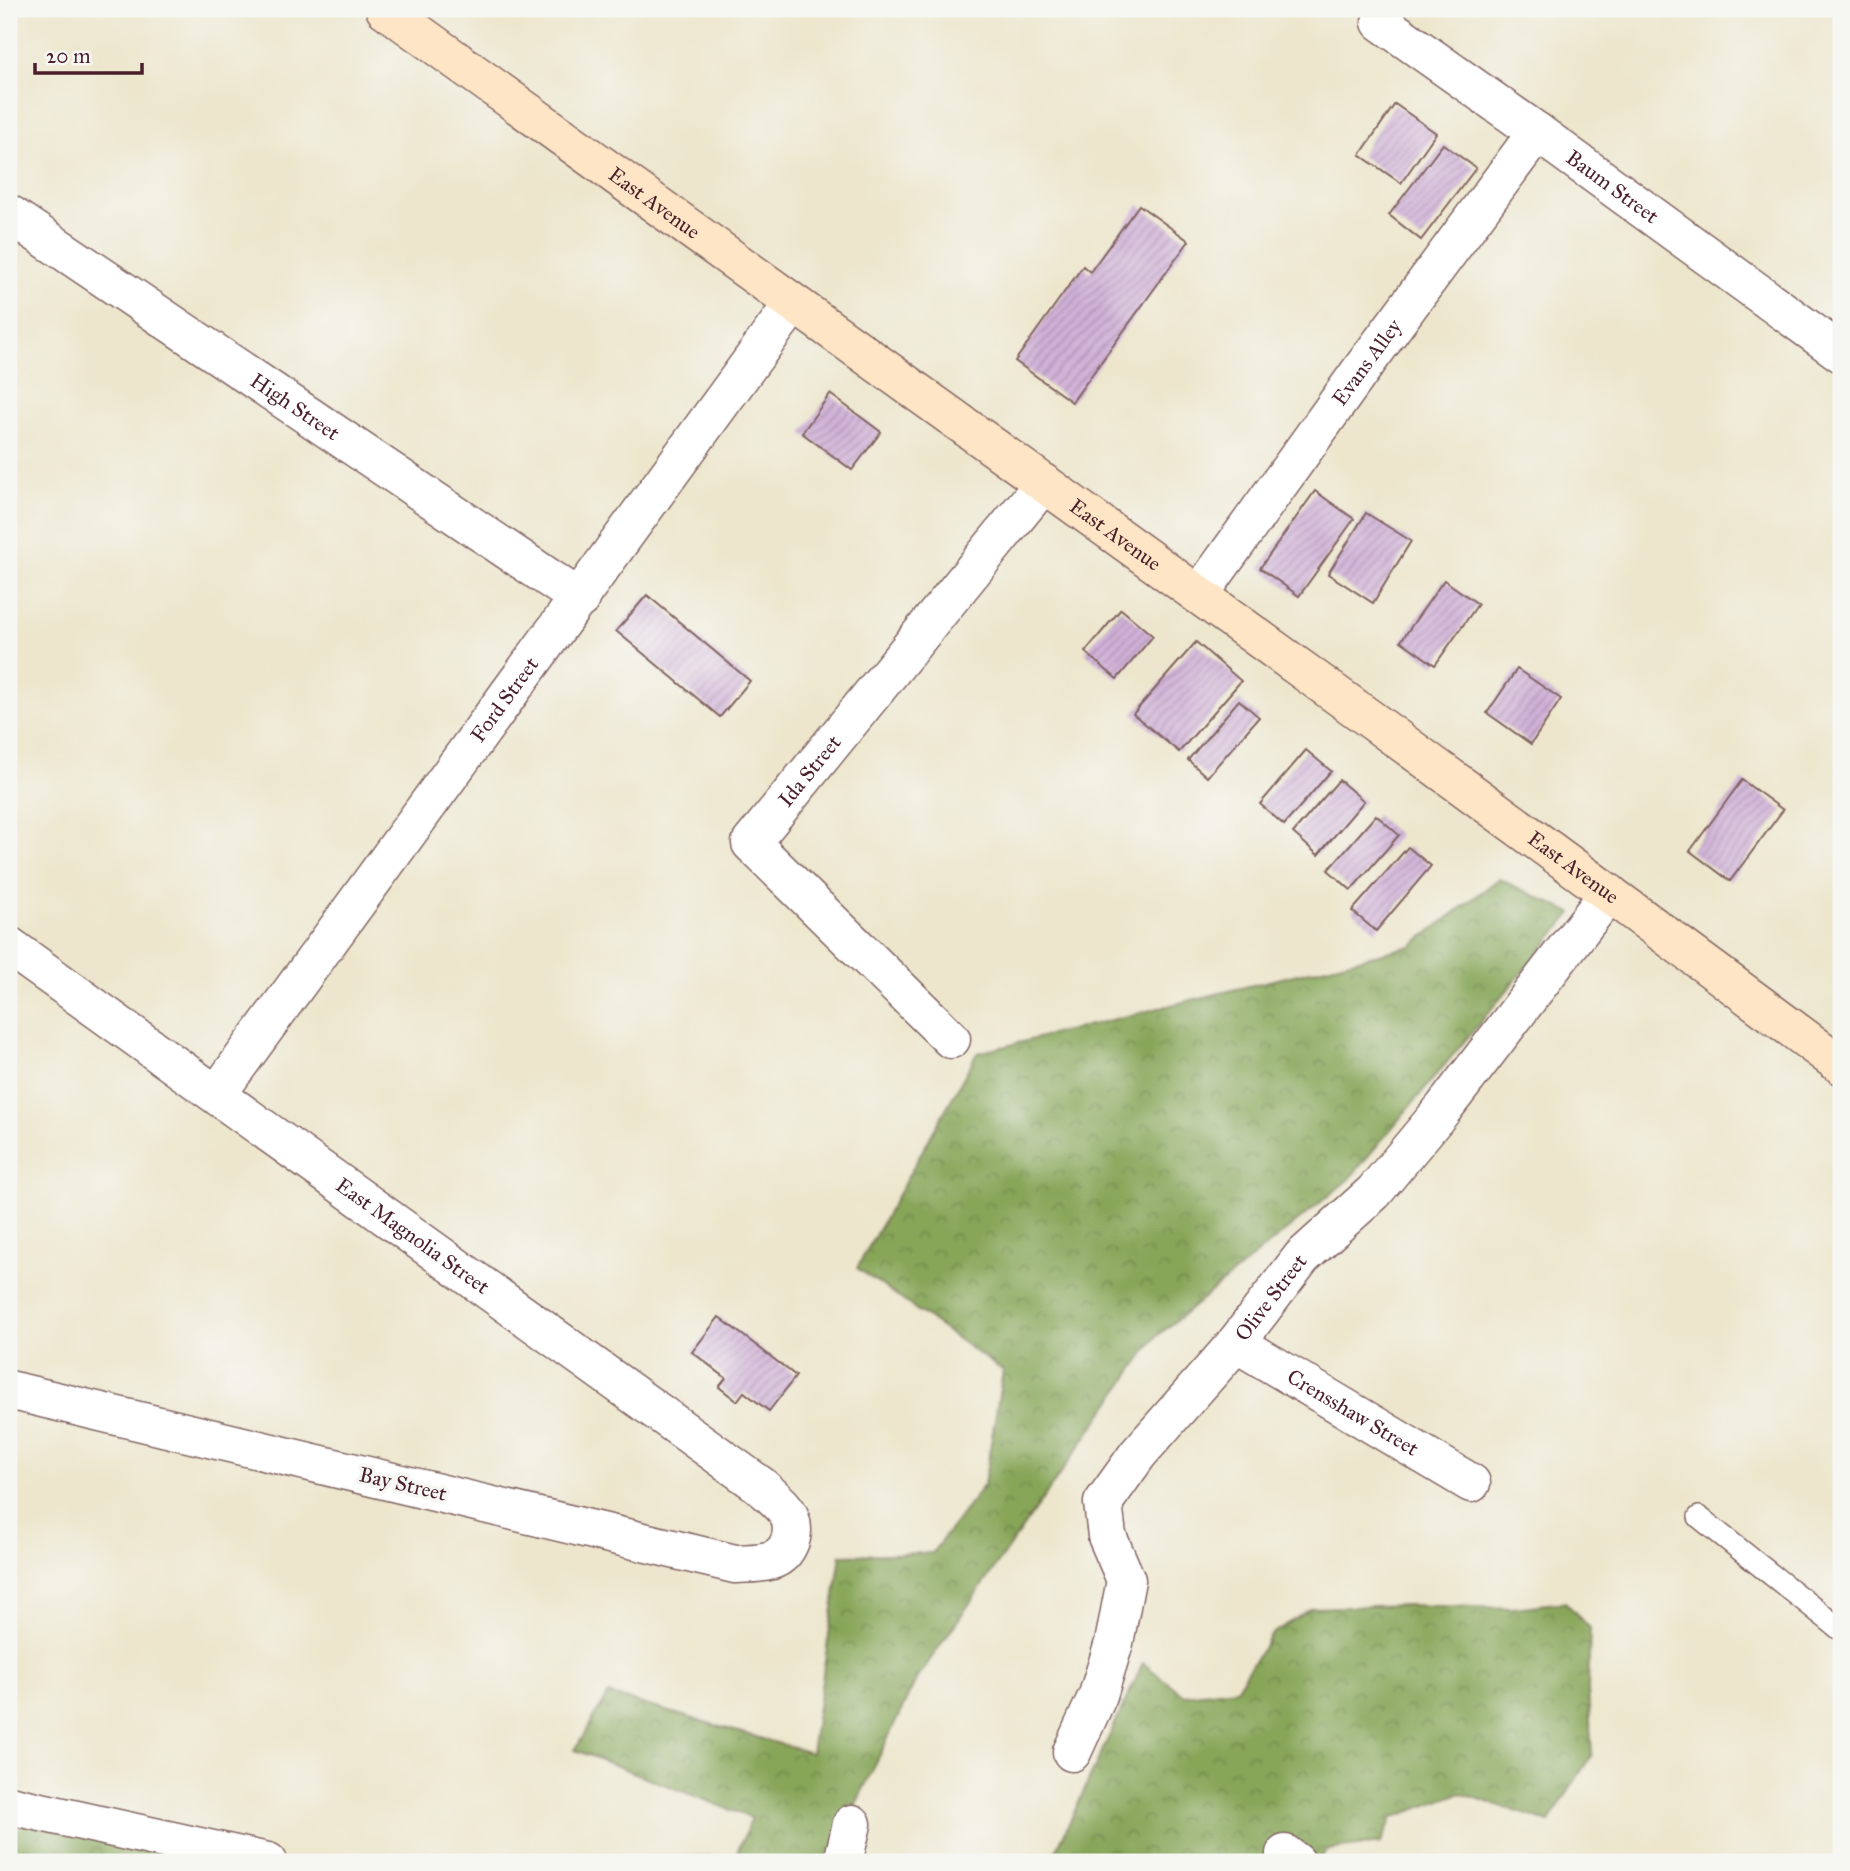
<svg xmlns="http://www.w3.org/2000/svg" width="1850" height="1871" font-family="'IM FELL Great Primer',serif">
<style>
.forest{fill:url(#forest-crowns);stroke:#686242;stroke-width:2}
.building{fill:url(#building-hatch)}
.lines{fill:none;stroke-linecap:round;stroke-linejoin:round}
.lane-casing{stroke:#836563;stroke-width:24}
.street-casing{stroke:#836563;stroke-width:41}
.secondary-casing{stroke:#836563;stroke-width:41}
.lane{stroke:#fff;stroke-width:21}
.street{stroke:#fff;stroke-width:38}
.secondary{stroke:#fde5c5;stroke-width:38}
.labels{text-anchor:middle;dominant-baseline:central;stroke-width:7;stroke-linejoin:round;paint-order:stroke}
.street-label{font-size:21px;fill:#4a1f2b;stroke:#f6f6f2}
</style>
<defs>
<pattern id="forest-crowns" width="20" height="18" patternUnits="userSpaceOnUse" patternTransform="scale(1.75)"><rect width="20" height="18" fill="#87a659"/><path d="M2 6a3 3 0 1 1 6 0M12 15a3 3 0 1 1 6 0" fill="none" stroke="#70874a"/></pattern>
<pattern id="building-hatch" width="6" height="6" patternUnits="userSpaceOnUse" patternTransform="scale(1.75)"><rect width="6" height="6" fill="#d0b1d8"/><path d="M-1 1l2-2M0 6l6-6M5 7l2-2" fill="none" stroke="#ab8faf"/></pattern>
</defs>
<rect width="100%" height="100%" fill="#f6f6f2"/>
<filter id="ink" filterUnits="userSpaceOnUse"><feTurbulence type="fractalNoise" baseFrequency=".0143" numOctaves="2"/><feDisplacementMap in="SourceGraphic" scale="14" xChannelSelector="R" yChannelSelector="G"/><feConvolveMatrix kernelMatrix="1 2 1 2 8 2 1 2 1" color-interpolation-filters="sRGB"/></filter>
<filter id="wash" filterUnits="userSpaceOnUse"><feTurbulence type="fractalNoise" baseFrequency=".00686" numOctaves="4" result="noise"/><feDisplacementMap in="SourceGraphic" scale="28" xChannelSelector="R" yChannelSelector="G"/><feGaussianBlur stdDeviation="1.57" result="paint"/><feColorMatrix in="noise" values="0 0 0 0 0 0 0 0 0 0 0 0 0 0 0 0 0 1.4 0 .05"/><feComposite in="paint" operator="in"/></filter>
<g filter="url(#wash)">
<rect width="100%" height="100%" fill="#ede6cc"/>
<!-- forest -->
<g class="forest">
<polygon points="1499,879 1572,913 1349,1179 1156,1337 916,1680 828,1862 615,1862 616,1859 735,1857 752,1818 575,1750 608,1694 811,1753 841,1555 932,1553 984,1485 1003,1371 857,1268 977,1053 1411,946"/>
<polygon points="1565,1602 1590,1628 1588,1690 1592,1754 1549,1822 1460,1793 1392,1818 1381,1843 1326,1850 1319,1862 1051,1862 1143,1663 1184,1695 1236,1689 1272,1634 1312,1608 1405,1605 1513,1608"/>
<polygon points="9,1815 204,1862 9,1862"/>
</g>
<g id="blocks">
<!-- building -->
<g class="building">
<polygon points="1395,104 1436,133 1401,183 1360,155"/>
<polygon points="1443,144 1476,168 1421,240 1389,215"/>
<polygon points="1139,205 1189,241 1072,402 1015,361 1083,266 1090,272"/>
<polygon points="830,394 881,432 852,470 802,433"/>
<polygon points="1315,491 1354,519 1299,596 1260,568"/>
<polygon points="1366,513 1411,541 1373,603 1328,574"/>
<polygon points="1444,580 1478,604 1435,665 1401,641"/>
<polygon points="647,595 750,681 720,717 616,631"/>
<polygon points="1121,609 1153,636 1117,679 1085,652"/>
<polygon points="1196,642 1241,681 1179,752 1133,714"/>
<polygon points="1517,669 1561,699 1531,744 1487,713"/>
<polygon points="1239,700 1259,717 1207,777 1188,760"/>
<polygon points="1306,750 1331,771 1284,825 1260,804"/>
<polygon points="1339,780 1364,801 1318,855 1293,833"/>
<polygon points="1742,780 1783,810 1730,881 1690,851"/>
<polygon points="1376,815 1399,835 1351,890 1328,870"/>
<polygon points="1408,847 1431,866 1376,931 1352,911"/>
<polygon points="719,1317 796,1376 769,1411 744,1392 737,1401 719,1387 726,1378 692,1352"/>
</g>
</g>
</g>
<g filter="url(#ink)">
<use href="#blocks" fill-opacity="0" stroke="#836563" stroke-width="2"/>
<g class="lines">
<!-- lane casing -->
<g class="lane-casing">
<polyline id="lane" points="1699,1517 1841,1630"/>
</g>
<!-- street casing -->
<g class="street-casing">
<g id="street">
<path id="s1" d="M1381 22 1537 132 1841 353"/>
<path id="s2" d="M9 214 580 599"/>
<path id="s3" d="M1199 595 1361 370 1537 132"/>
<path id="s4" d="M9 946 761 1486C770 1495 786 1506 790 1518 796 1536 787 1557 768 1561 758 1564 746 1563 735 1564L9 1390"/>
<path id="s5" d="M951 1039 751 843 1044 483"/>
<path id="s6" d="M217 1094 793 304"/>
<path id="s7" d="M1236 1343 1471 1483"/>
<path id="s8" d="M1072 1752 1098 1695 1114 1643 1126 1580 1107 1536 1103 1503 1138 1454 1236 1343 1302 1257 1374 1192 1443 1109 1609 893"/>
<polyline points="9,1805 268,1862"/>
<polyline points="1285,1854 1296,1862"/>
<polyline points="843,1862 852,1824"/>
</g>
</g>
<!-- secondary casing -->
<g class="secondary-casing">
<g id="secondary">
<path id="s9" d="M385 9C871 360 1360 707 1841 1065"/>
</g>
</g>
<!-- lane -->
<use href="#lane" class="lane"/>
<!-- street -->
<use href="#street" class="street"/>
<!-- secondary -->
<use href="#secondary" class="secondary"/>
</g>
</g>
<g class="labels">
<!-- street labels -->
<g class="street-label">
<text stroke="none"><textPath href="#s1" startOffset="284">Baum Street</textPath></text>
<text stroke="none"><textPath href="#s9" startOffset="332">East Avenue</textPath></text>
<text stroke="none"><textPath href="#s3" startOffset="287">Evans Alley</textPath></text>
<text stroke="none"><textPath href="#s2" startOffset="345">High Street</textPath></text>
<text stroke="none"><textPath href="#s9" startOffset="900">East Avenue</textPath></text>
<text stroke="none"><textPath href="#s6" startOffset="488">Ford Street</textPath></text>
<text stroke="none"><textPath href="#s5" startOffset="373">Ida Street</textPath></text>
<text stroke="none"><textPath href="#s9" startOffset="1466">East Avenue</textPath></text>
<text stroke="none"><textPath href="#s4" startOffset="497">East Magnolia Street</textPath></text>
<text stroke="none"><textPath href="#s8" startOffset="528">Olive Street</textPath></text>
<text stroke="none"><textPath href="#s7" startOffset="136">Crensshaw Street</textPath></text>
<text transform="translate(403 1484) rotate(13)">Bay Street</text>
</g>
</g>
<!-- margin -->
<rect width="1850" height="1871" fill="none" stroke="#f6f6f2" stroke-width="35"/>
<!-- scale -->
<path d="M35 63v10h107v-10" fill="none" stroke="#4a1f2b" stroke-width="3.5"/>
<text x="46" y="63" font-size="21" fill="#4a1f2b" stroke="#f6f6f2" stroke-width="5" paint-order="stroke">20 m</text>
</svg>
